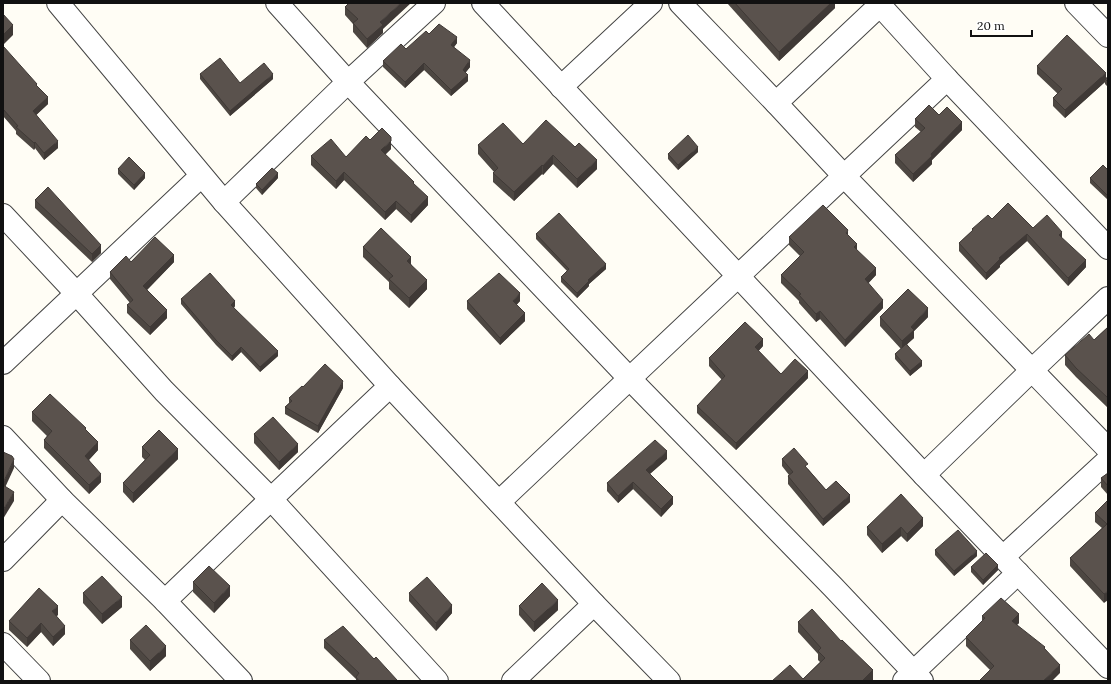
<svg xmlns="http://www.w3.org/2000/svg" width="1111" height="684" font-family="Lora,serif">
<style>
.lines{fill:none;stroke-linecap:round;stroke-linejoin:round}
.street-casing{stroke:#444;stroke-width:24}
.street{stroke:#fff;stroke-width:22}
.wall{fill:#4d4742}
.shaded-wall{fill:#3f3936}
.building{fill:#5a524d;stroke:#3f3936}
</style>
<rect width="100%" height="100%" fill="#fffdf5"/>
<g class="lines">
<!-- street casing -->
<g class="street-casing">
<g id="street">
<polyline points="58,3 224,202 390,386 594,604 669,681"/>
<polyline points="277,3 348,82 630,379 833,587 922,681"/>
<polyline points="483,3 924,475 1108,667"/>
<polyline points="680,3 776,103 844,176 1108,449"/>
<polyline points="878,3 947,79 1108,248"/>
<polyline points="1076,3 1108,36"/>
<polyline points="561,87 651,3"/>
<polyline points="776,103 880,5"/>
<polyline points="224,202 348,82 434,3"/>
<polyline points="3,215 76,293 164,391 271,499 437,681"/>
<polyline points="3,363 201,176"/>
<polyline points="3,437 62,500 165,601 241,681"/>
<polyline points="924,475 1031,371 1108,298"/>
<polyline points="499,502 844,176 947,79"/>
<polyline points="1003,557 1108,460"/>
<polyline points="3,560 62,500"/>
<polyline points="165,601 271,499 390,386"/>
<polyline points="3,644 39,681"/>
<polyline points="513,681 594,604"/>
<polyline points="904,681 1018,573"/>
</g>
</g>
<!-- street -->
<use href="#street" class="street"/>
</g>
<!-- wall -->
<g class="wall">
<polygon points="727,3 835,3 835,8 779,61"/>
<polygon points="345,7 383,29 383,33 367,48 353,32 353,24 345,15"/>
<polygon points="429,34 457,43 454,47 470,67 465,73 468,81 451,96 424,70 405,88 383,67 383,61 406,49"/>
<polygon points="3,48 37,86 48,104 36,115 58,148 44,160 35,148 34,150 16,134 16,131 3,116"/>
<polygon points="1037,66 1106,78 1108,77 1108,87 1105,84 1105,82 1065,118 1053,106 1053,98 1058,94 1037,74"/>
<polygon points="200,74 240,83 273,79 230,116 200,79"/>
<polygon points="939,115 962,130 932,160 932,164 913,182 895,163 895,155 921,132 915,127 915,119"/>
<polygon points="370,140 391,149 385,155 414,184 428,205 411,223 396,209 385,220 344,180 336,189 311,165 311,156 346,157"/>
<polygon points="523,144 597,169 577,188 553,164 543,175 542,174 514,201 493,182 493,173 494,172 478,154 478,145"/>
<polygon points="698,152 678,170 668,159 668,154"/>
<polygon points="118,169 145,178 134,190 118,174"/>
<polygon points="1108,170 1108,200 1090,183 1090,178"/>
<polygon points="278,178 262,195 256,188 256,184"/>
<polygon points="35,200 101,253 92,262 35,208"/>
<polygon points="992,219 1033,228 1062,238 1086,267 1068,286 1027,241 1000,265 1000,267 986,280 959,251 959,243 972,231 972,229"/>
<polygon points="536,234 606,269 589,284 589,286 577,298 561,282 561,277 567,271 536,239"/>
<polygon points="848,235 857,250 876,275 868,283 883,308 845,347 820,319 816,322 799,303 799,301 781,283 781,275 800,256 789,245 789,237"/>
<polygon points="363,247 411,264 427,289 409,308 389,289 389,282 363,257"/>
<polygon points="131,262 174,262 147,290 167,318 150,335 127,313 127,305 130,303 110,279 110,272"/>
<polygon points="181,299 235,306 234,308 278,356 260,372 241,352 232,361 216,345 181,304"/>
<polygon points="467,301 520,301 516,305 525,321 500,345 467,309"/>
<polygon points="880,317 928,317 914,331 914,338 907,344 922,366 910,376 895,359 895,354 901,349 880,326"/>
<polygon points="1108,327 1108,408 1076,377 1065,365 1065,355 1094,340"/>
<polygon points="763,346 758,351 781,374 808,378 736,450 697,413 697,406 722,380 709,366 709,358"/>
<polygon points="343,388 318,433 285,414 285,407 289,403 289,398"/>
<polygon points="32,412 86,430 98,450 89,460 101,482 89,494 44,448 44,440 47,436 32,421"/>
<polygon points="254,434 298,452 279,470 254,443"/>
<polygon points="142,447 178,459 133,503 123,492 123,483 145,460 142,457"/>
<polygon points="667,459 650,474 673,504 661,517 633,489 618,503 607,491 607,483"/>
<polygon points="782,459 808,469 826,490 850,502 823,526 788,484 788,476 789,475 782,466"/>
<polygon points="1108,473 1108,495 1101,487 1101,478"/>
<polygon points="1108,500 1104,603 1070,566 1070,558 1102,528 1095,522 1095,513"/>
<polygon points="923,526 907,542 901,536 882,553 867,535 867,527"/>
<polygon points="935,550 977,556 954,576 935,555"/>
<polygon points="971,567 998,570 983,585 971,572"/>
<polygon points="193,582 230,596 214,613 193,592"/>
<polygon points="83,593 122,607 102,624 83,603"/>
<polygon points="409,593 452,613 436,631 409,601"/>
<polygon points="519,606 558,610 534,632 519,615"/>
<polygon points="58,615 56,616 65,634 53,646 41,632 27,647 9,630 9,621"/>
<polygon points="982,616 1019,623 1017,625 1045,649 1060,673 990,670 966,646 966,637 982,621"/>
<polygon points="798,622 873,680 872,681 772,681 803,679 820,662 818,660 818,654 798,632"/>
<polygon points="130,640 166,656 150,671 130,649"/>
<polygon points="324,640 397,681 356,681 356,679 324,648"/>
</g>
<!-- shaded-wall -->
<g class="shaded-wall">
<polygon points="401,3 411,3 383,29 383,33 367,48 367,39 380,22"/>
<polygon points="831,3 835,3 835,8 779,61 779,52"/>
<polygon points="13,25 13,35 3,45 3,35"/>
<polygon points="457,37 457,43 451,51 451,45"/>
<polygon points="470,60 470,67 463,76 463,70"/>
<polygon points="424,63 424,70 405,88 405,82"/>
<polygon points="1106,73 1106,80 1105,79 1105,82 1065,118 1065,110"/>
<polygon points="273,74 273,79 230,116 230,111"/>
<polygon points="468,75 468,81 451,96 451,90"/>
<polygon points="48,97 48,104 33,118 33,111"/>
<polygon points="962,122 962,130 932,160 932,164 913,182 913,174 931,154"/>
<polygon points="58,141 58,148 44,160 44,153"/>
<polygon points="391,141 391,149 381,158 381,150"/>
<polygon points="35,142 35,148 34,150 34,143"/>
<polygon points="698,147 698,152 678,170 678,165"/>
<polygon points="553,155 553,164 543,175 543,166"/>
<polygon points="597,160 597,169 577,188 577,179"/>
<polygon points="542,165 542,174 514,201 514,192"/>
<polygon points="344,172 344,180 336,189 336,181"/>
<polygon points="145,173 145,178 134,190 134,185"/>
<polygon points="278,173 278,178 262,195 262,190"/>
<polygon points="428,197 428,205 411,223 411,215"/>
<polygon points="396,201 396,209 385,220 385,212"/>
<polygon points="848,230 848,237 846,233"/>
<polygon points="1062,232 1062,239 1059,235"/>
<polygon points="1027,234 1027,241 1000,265 1000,267 986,280 986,273 999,258"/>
<polygon points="857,244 857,251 854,247"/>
<polygon points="101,245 101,253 92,262 92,254"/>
<polygon points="174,255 174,262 143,294 143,286"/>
<polygon points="411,257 411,267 407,261"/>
<polygon points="1086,260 1086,267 1068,286 1068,278"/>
<polygon points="606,264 606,269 589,284 589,286 577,298 577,293 588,280"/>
<polygon points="876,268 876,275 865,287 865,279"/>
<polygon points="427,280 427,289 409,308 409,298"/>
<polygon points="520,293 520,301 513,309 513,301"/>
<polygon points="883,300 883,308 845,347 845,340"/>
<polygon points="235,301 235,306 231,310 231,305"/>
<polygon points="928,308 928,317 914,331 914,338 902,349 902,341 911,327"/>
<polygon points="167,310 167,318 150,335 150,327"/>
<polygon points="820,311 820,319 816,322 816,314"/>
<polygon points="525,313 525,321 500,345 500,338"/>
<polygon points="763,339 763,346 755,355 755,347"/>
<polygon points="241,347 241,352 232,361 232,356"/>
<polygon points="278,351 278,356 260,372 260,367"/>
<polygon points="922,361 922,366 910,376 910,371"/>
<polygon points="808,371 808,378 736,450 736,443"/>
<polygon points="343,381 343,388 318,433 318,426"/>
<polygon points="98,442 98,450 85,464 85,456"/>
<polygon points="298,444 298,452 279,470 279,462"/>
<polygon points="178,449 178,459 133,503 133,493"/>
<polygon points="667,451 667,459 646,477 646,470"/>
<polygon points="14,459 14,468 3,492 3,483"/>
<polygon points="101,474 101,482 89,494 89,485"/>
<polygon points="633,482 633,489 618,503 618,496"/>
<polygon points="14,492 14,501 3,519 3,510"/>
<polygon points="850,495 850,502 823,526 823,519"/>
<polygon points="673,497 673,504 661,517 661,509"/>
<polygon points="923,518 923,526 907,542 907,534"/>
<polygon points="901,527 901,536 882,553 882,544"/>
<polygon points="977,551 977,556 954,576 954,571"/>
<polygon points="998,565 998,570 983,585 983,580"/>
<polygon points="230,586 230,596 214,613 214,603"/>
<polygon points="1108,591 1108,600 1104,603 1104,594"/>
<polygon points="122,597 122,607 102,624 102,614"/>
<polygon points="558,600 558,610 534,632 534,622"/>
<polygon points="452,605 452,613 436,631 436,623"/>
<polygon points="58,606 58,615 52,620 52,611"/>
<polygon points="1019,614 1019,623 1012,629 1012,621"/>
<polygon points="41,623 41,632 27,647 27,638"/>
<polygon points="65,626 65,634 53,646 53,637"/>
<polygon points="166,646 166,656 150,671 150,661"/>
<polygon points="1060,665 1060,673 1052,681 1043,681"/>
<polygon points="873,670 873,680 872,681 862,681"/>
</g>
<!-- building -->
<g class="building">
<polygon points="349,3 401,3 380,22 383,25 367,39 353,23 358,19 345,7"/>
<polygon points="735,3 831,3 779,52"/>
<polygon points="3,14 13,25 3,35"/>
<polygon points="439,24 457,37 451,45 470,60 463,70 468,75 451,90 424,63 405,82 383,61 401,44 406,49 426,31 429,34"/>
<polygon points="1067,35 1106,73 1065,110 1053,98 1062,89 1037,66"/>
<polygon points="4,47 37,84 36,85 48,97 33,111 58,141 44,153 35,142 34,143 16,127 18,126 3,109 3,48"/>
<polygon points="220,58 240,83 264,63 273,74 230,111 200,74"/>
<polygon points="1108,77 1108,82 1105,79"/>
<polygon points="929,105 939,115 947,107 962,122 931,154 932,156 913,174 895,155 925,128 915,119"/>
<polygon points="546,120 575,147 579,143 597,160 577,179 553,155 543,166 542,165 514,192 493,173 498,168 478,145 503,123 523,144"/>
<polygon points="382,128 391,137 391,141 381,150 414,182 413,183 428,197 411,215 396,201 385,212 344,172 336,181 311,156 331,139 346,157 366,136 370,140"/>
<polygon points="688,135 698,147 678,165 668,154"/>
<polygon points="129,157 145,173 134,185 118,169"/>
<polygon points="1103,165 1108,170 1108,196 1090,178"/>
<polygon points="272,168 278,173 262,190 256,184"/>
<polygon points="48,187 101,245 92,254 35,200"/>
<polygon points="1008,203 1033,228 1047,215 1062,232 1059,235 1086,260 1068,278 1027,234 999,258 1000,259 986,273 959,243 973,230 972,229 988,215 992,219"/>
<polygon points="823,205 848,230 846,233 857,244 854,247 876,268 865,279 883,300 845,340 820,311 816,314 799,295 801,294 781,275 804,252 789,237"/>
<polygon points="559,213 606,264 588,280 589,281 577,293 561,277 569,269 536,234"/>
<polygon points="381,228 411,257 407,261 427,280 409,298 389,279 393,276 363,247"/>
<polygon points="155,237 174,255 143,286 167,310 150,327 127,305 133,300 110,272 126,256 131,262 154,238"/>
<polygon points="210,273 235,301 231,305 278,351 260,367 241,347 232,356 216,340 181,299"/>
<polygon points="499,273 520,293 513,301 525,313 500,338 467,301"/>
<polygon points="908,289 928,308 911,327 914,330 902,341 880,317"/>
<polygon points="745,322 763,339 755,347 781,374 795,359 808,371 736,443 697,406 725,376 709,358"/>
<polygon points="1108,327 1108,398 1076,368 1065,355 1089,334 1094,340"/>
<polygon points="906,344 922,361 910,371 895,354"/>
<polygon points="325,364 343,381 318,426 285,407 292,401 289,398 302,386 303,387"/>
<polygon points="50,394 86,428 85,429 98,442 85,456 101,474 89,485 44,440 52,431 32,412"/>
<polygon points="273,417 298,444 279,462 254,434"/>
<polygon points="159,430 178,449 133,493 123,483 150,455 142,447"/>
<polygon points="655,440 667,451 646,470 673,497 661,509 633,482 618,496 607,483"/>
<polygon points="794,448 808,464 805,466 826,490 836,481 850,495 823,519 788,476 793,472 782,459"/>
<polygon points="3,452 12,456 14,459 3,483"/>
<polygon points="1108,473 1108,486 1101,478"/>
<polygon points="3,485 14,492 3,510"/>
<polygon points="901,494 923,518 907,534 901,527 882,544 867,527"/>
<polygon points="1108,500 1108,591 1104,594 1070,558 1107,524 1095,513"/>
<polygon points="958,530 977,551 954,571 935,550"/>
<polygon points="986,553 998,565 983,580 971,567"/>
<polygon points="209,566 230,586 214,603 193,582"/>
<polygon points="102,576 122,597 102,614 83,593"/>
<polygon points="427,577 452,605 436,623 409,593"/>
<polygon points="542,583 558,600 534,622 519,606"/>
<polygon points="39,588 58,606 52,611 65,626 53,637 41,623 27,638 9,621"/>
<polygon points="1001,598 1019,614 1012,621 1045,647 1044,648 1060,665 1043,681 979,681 994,666 966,637 985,618 982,616"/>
<polygon points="812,609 841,641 842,640 873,670 862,681 772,681 790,665 803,679 825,658 818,651 821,648 798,622"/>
<polygon points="146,625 166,646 150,661 130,640"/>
<polygon points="343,626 374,659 376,657 397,680 395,681 359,681 356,677 359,673 324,640"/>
</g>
<!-- border -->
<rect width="1111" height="684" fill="none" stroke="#111111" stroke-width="8"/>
<!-- scale -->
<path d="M971 30v6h61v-6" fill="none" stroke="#111111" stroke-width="2"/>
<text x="977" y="30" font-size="12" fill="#111111" stroke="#ffffff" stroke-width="3" paint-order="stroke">20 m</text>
</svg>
